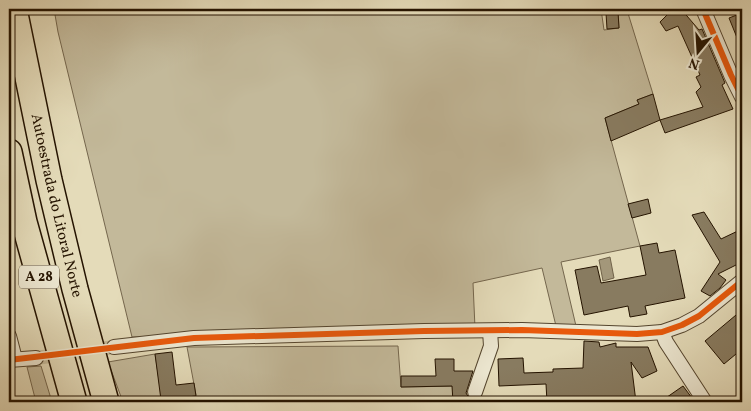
<svg xmlns="http://www.w3.org/2000/svg" width="751" height="411" font-family="Vollkorn,serif">
<style>
.green{fill:#c3b99a;stroke:#74664d}
.water{fill:#a3977a;stroke:#706249}
.building{fill:#887b60;stroke:#241300}
.lines{fill:none;stroke-linecap:round;stroke-linejoin:round}
.minor-tunnel{stroke:#c7bd9d;stroke-width:14;stroke-dasharray:14 7;stroke-linecap:butt}
.minor-casing{stroke:#54452e;stroke-width:16}
.motorway-casing{stroke:#241300;stroke-width:28}
.minor{stroke:#ede8d2;stroke-width:14}
.motorway{stroke:#e4dbb9;stroke-width:25}
.cycleway-casing{stroke:#ede8d2;stroke-width:9}
.cycleway{stroke:#e8590c;stroke-width:6}
.labels{text-anchor:middle;dominant-baseline:central;stroke-width:4;stroke-linejoin:round;paint-order:stroke}
.shield{fill:#ede8d2;stroke:#60533f;stroke-width:1}
.shield-label{font-size:14px;font-weight:bold;fill:#241300}
.street-label{font-size:15px;fill:#241300;stroke:#ede8d2}
</style>
<rect width="100%" height="100%" fill="#e4dbb9"/>
<filter id="stains"><feTurbulence type="fractalNoise" baseFrequency=".004" numOctaves="4"/><feColorMatrix values="0 0 0 0 .2 0 0 0 0 .09 0 0 0 0 .02 0 0 0 .5 -.17"/></filter>
<radialGradient id="worn" r=".72"><stop offset=".6" stop-color="#630" stop-opacity="0"/><stop offset="1" stop-color="#630" stop-opacity=".3"/></radialGradient>
<!-- green -->
<g class="green">
<polygon points="54,9 254,9 260,10 261,9 601,9 604,30 619,28 618,12 627,10 653,94 637,100 639,104 605,118 640,246 561,262 576,326 556,326 542,268 473,283 475,328 132,337 58,32"/>
<polygon points="398,346 401,387 462,386 462,402 123,402 108,362 155,354 162,400 196,395 187,347"/>
<polygon points="41,366 52,402 36,402 27,367"/>
</g>
<!-- water -->
<polygon class="water" points="610,257 614,278 603,281 599,260"/>
<!-- building -->
<g class="building">
<polygon points="673,9 681,9 699,30 702,29 725,83 722,85 733,109 665,133 660,120 703,107 696,92 701,87 696,77 700,75 678,26 666,31 660,22"/>
<polygon points="618,12 619,28 607,29 606,13"/>
<polygon points="742,13 742,50 729,18"/>
<polygon points="653,94 660,120 611,141 605,118 639,104 637,100"/>
<polygon points="648,199 651,213 632,218 628,204"/>
<polygon points="704,212 721,239 742,229 742,262 718,274 726,280 720,288 710,296 701,291 720,262 692,215"/>
<polygon points="657,243 659,253 675,250 685,298 645,306 647,314 630,317 628,306 584,315 575,270 597,266 601,283 646,275 640,246"/>
<polygon points="742,310 742,349 724,364 705,341"/>
<polygon points="584,341 599,342 600,347 616,343 616,347 648,347 657,371 642,378 631,362 636,402 547,402 546,384 499,386 498,359 523,358 524,373 553,372 553,369 583,368"/>
<polygon points="172,352 176,385 194,383 196,396 161,400 155,354"/>
<polygon points="435,359 454,359 454,371 473,371 466,393 469,398 475,401 475,402 453,402 452,386 401,387 401,376 436,376"/>
<polygon points="683,386 695,402 660,402"/>
</g>
<g class="lines">
<!-- minor-tunnel -->
<polyline class="minor-tunnel" points="36,358 114,347"/>
<!-- minor casing -->
<g class="minor-casing">
<g id="minor">
<polyline points="703,9 731,75 742,97"/>
<polyline points="662,332 666,342 705,402"/>
<polyline points="9,336 15,359"/>
<polyline points="114,347 194,338 424,331 522,330 637,334 662,332 682,325 699,316 742,281"/>
<polyline points="9,360 36,358"/>
<polyline points="475,392 491,346 490,331"/>
</g>
</g>
<!-- motorway casing -->
<g class="motorway-casing">
<g id="motorway">
<path id="s1" d="M14 9 49 180 75 289 106 402"/>
<polyline points="9,152 24,222 74,402"/>
</g>
</g>
<!-- minor -->
<use href="#minor" class="minor"/>
<!-- motorway -->
<use href="#motorway" class="motorway"/>
<!-- cycleway casing -->
<g class="cycleway-casing">
<g id="cycleway">
<polyline points="703,9 731,75 742,97"/>
<polyline points="9,360 194,338 424,331 522,330 637,334 662,332 682,325 699,316 742,281"/>
</g>
</g>
<!-- cycleway -->
<use href="#cycleway" class="cycleway"/>
</g>
<g class="labels">
<!-- shield labels -->
<rect class="shield" x="19" y="265.5" width="40" height="23" rx="4"/>
<g class="shield-label">
<text x="39" y="277">A 28</text>
</g>
<!-- street labels -->
<g class="street-label">
<text stroke="none"><textPath href="#s1" startOffset="201">Autoestrada do Litoral Norte</textPath></text>
</g>
</g>
<!-- margin -->
<rect width="751" height="411" fill="none" stroke="#e4dbb9" stroke-width="30"/>
<rect x="10" y="10" width="731" height="391" fill="none" stroke="#241300" stroke-width="2.5"/>
<rect x="15" y="15" width="721" height="381" fill="none" stroke="#241300"/>
<!-- north arrow -->
<g transform="translate(698 52) rotate(198)" stroke="#ede8d2" stroke-width="4" paint-order="stroke">
<path d="M0-4L9 19L0 12L-9 19Z" fill="#241300"/>
<text y="-8" font-size="14" font-weight="bold" text-anchor="middle" fill="#241300">N</text>
</g>
<rect width="100%" height="100%" filter="url(#stains)"/>
<rect width="100%" height="100%" fill="url(#worn)"/>
</svg>
